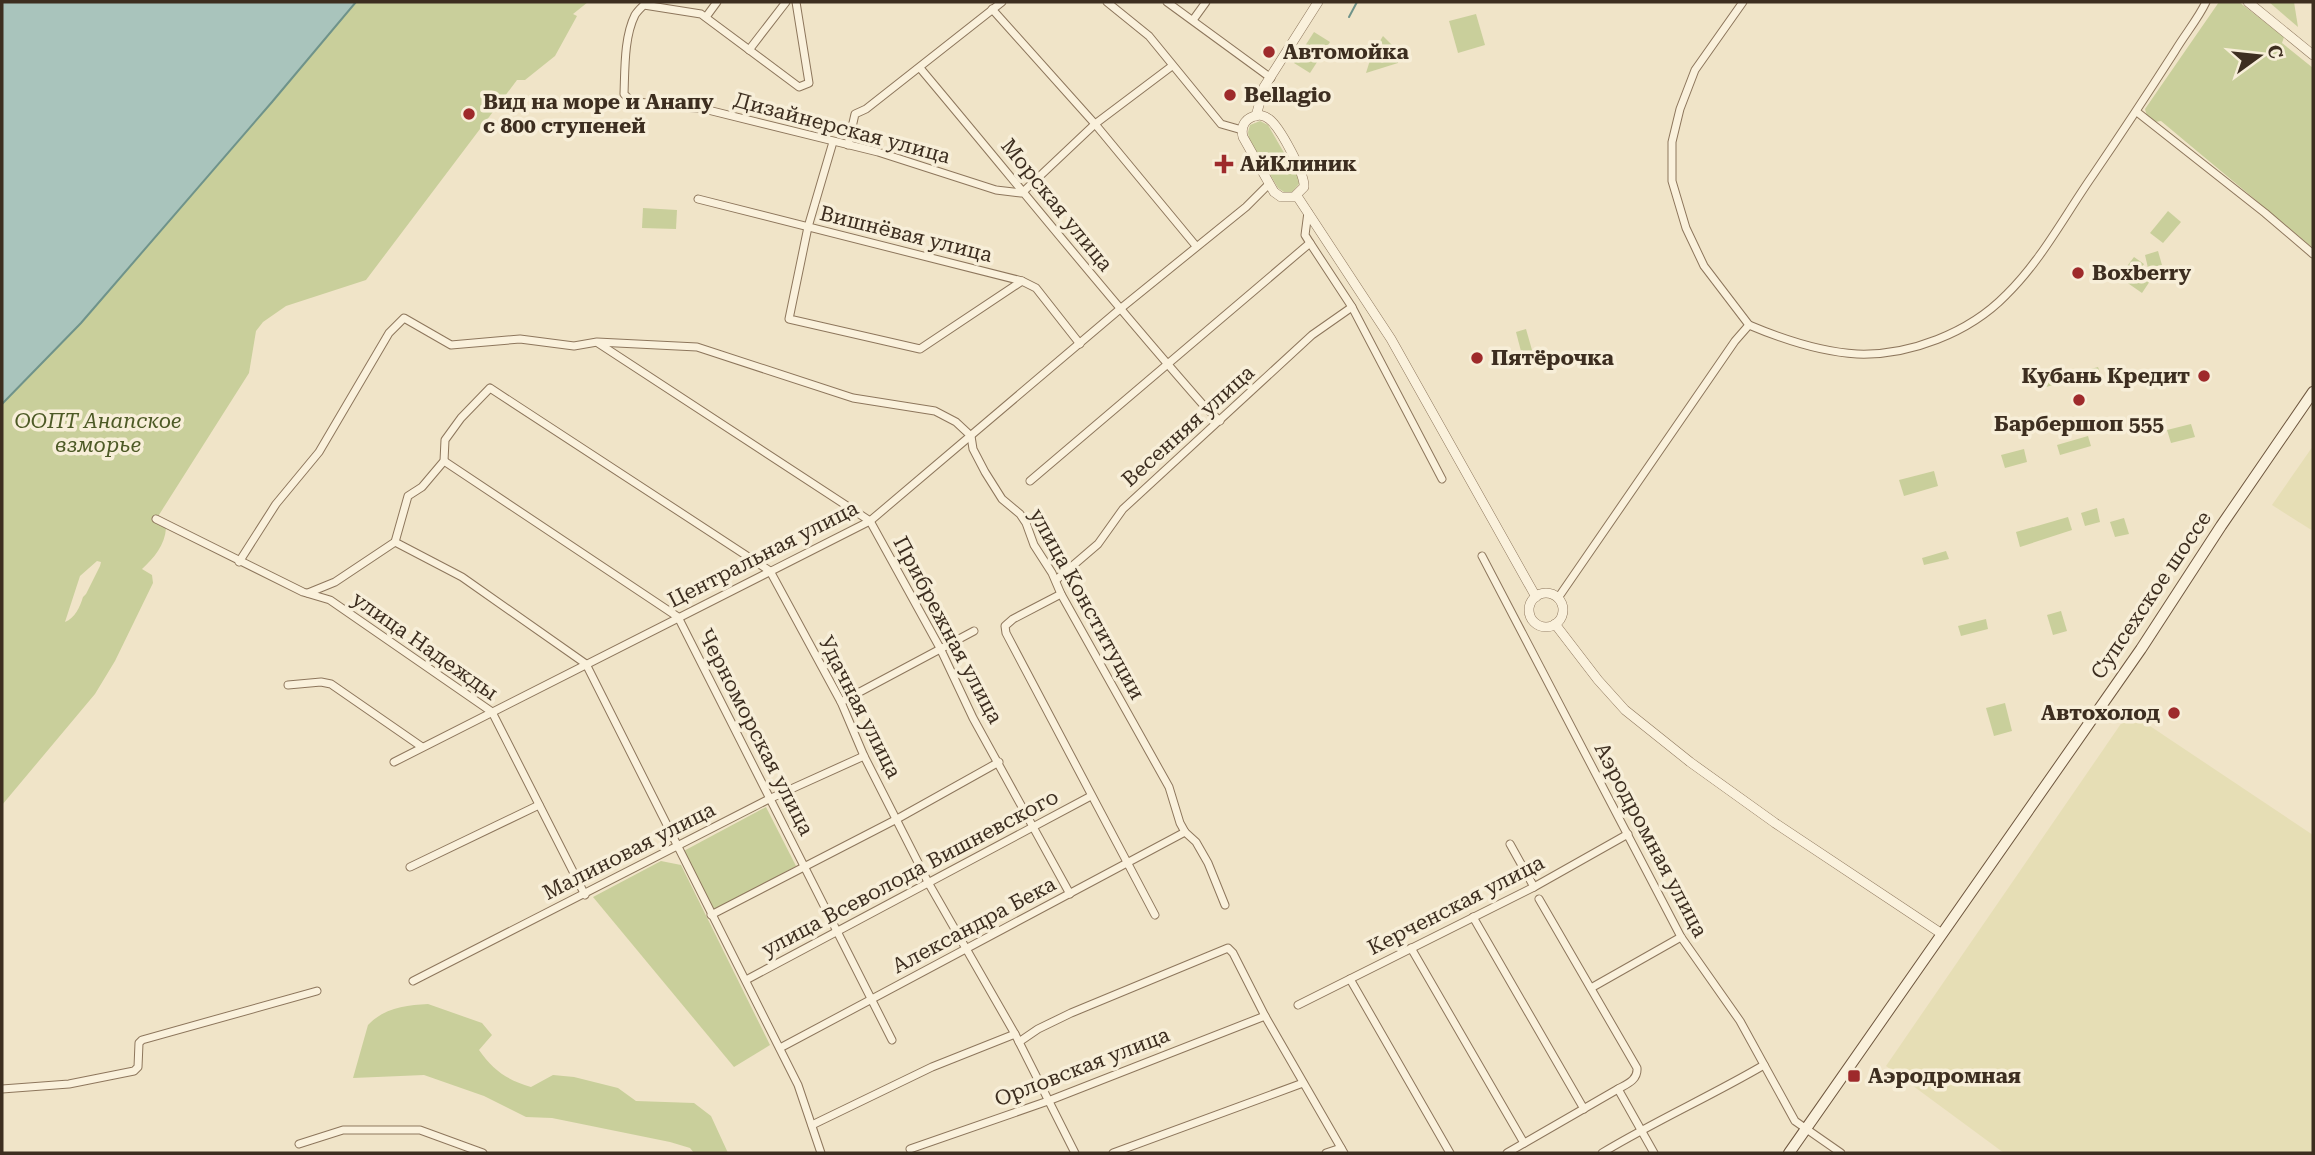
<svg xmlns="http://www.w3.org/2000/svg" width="2315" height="1155" font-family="'Roboto Serif',serif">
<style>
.farmland{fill:#e6deb5}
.green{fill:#c9cf9b;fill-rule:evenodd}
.water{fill:#a9c4bc;stroke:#6f938a;stroke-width:2}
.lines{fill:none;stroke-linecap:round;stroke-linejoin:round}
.stream{stroke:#6f938a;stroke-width:2}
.minor-casing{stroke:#8d765c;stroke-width:9}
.tertiary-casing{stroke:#8d765c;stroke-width:10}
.secondary-casing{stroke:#6f573f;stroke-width:12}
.minor{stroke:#faf1dc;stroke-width:7}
.tertiary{stroke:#faf1dc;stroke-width:9}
.secondary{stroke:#faf1dc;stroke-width:10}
.poi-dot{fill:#9e2a2b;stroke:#f7eed8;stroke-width:2.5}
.labels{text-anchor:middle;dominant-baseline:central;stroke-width:7;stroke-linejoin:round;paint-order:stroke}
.poi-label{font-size:21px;font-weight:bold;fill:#3d2e20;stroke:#f7eed8;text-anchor:start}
.street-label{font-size:21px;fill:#3d2e20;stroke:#f7eed8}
.park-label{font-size:21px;font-style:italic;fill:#4d5a26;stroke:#f7eed8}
</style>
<rect width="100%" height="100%" fill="#f0e4c8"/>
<!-- farmland -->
<g class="farmland">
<polygon points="2313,446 2313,531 2272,505"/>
<polygon points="2129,712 2313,835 2313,1153 2004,1153 1886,1066"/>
</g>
<!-- green -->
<g class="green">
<path d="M352 2H588L573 14 577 16 555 56 525 80H517L366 280 286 306 263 322 256 331 249 373 157 518 159 524 166 528C165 545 154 558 142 569L152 575 153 583 115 661 95 694 2 805V395ZM97 561 101 562 100 566 86 594 83 597C80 607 75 618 65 622L80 576Z"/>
<polygon points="2219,2 2239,2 2284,37 2282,43 2313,68 2313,248 2161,121 2155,122 2147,116 2145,109"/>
<polygon points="2269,2 2294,2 2298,27"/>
<polygon points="1476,14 1485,45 1458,53 1449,21"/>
<polygon points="1314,32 1330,42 1310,73 1294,63"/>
<polygon points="1383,36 1395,48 1398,63 1366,73 1372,54"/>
<polygon points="1260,121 1268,125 1298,177 1299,184 1292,192 1284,192 1278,188 1249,139 1248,132 1250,125"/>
<polygon points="643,208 677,210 676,229 642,228"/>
<polygon points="2168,211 2181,222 2163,243 2150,233"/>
<polygon points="2158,251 2162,265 2148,268 2145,255"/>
<polygon points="2134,257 2144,264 2138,273 2150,281 2142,293 2119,277"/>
<polygon points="1526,329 1534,357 1523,359 1516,332"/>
<polygon points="2098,367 2100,372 2039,389 2038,384"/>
<polygon points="2191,424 2195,437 2171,443 2167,430"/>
<polygon points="2088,436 2091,446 2060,455 2057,445"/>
<polygon points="2024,449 2027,462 2005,468 2001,455"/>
<polygon points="1934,471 1938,486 1904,496 1899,480"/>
<polygon points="2097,508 2100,522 2085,526 2081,513"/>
<polygon points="2068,517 2072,530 2020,547 2016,532"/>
<polygon points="2124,518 2129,534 2115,537 2110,522"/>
<polygon points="1946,551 1949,559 1924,565 1922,558"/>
<polygon points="2061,611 2067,631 2053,635 2047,615"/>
<polygon points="1986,619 1988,629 1961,636 1958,626"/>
<polygon points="2005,703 2012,731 1994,736 1986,708"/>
<polygon points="766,807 796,866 713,912 680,853"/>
<polygon points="661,861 681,865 770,1045 734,1067 593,897"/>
<path d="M428 1004 482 1023 492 1035 479 1050C493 1070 507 1080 531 1087L553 1075 574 1077 618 1088 636 1101 694 1103 711 1116 728 1153H694L690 1148 670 1142 552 1118 526 1117 484 1096 424 1075 353 1078 368 1025C384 1008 406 1005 428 1004Z"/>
</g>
<!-- water -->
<polygon class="water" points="2,2 356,2 272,102 81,323 2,404"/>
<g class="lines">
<!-- stream -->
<polyline class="stream" points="1349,17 1357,2"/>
<!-- minor casing -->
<g class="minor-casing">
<g id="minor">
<path d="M647 2C643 6 638 10 635 15 624 37 625 69 624 94L629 99 637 102 704 109 878 152 996 190 1021 193 1024 191"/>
<polyline points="1107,2 1149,36 1221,124 1242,130"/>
<polyline points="1167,2 1271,78"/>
<polyline points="1743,2 1695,70 1680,109 1672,142 1672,181 1686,228 1704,266 1749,325"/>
<polyline points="644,5 701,14 799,87 809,83 796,2"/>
<polyline points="992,9 1095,124 1196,246"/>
<polyline points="706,17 717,2"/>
<polyline points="1193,20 1206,2"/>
<polyline points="749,50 786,2"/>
<path d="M920 68C1015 181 1107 296 1205 407L1220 421"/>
<polyline points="2137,112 2265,213 2313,254"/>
<polyline points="833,142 808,227 789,319 920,349 1022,281"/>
<polyline points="848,145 855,114 866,109 1002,2"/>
<polyline points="1024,191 1095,124 1172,66"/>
<polyline points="698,199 1022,281 1036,288 1080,344"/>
<polyline points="1308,212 1305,235 1310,243 1352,307 1442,479"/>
<polyline points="598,343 870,521 940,648 973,718 1070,894"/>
<polyline points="444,461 678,617 892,1040"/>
<polyline points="1030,481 1310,243"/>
<polyline points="156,519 303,592 330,600 492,712 585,895"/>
<polyline points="395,542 462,577 586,664 798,1085 821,1153"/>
<polyline points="1482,556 1681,937 1740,1021 1795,1121 1841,1153"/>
<polyline points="239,562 276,504 319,452 389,333 404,318 451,345 520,339 574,346 597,342 697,347 853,398 935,411 956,422 971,436 973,449 985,472 1002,499 1020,514 1026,523 1034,545 1052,573 1061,594 1169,787 1180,823 1185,832 1196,842 1208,863 1225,905"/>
<polyline points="1056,580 1098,544 1123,509 1312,335 1352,307"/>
<polyline points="308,593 335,582 395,542 408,496 422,487 444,461 445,440 461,418 490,388 770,571 841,702 864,756 929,884 1015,1034 1075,1153"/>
<polyline points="1061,594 1013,619 1005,626 1006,633 1155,915"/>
<path d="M1558 598 1735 341 1749 325C1782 339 1820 352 1857 354 1909 356 1969 333 2006 295 2041 261 2065 215 2093 175 2121 134 2148 93 2175 51 2185 34 2198 19 2206 2"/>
<polyline points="288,685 321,682 331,684 422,747"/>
<polyline points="841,702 974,631"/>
<polyline points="394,762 870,521 1120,309 1246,207 1269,184"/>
<polyline points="1510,844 1534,887"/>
<polyline points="410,867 539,805"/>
<path d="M1539 899 1637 1068C1638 1080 1627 1084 1618 1089L1654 1153"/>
<polyline points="711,915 897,819 999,762"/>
<polyline points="1473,917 1584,1109"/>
<polyline points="1411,948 1524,1143"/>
<polyline points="1350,979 1450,1153"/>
<polyline points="746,980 1091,796"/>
<polyline points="413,981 769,799 864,756"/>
<polyline points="1591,988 1681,937"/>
<polyline points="1298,1005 1534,887 1628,834"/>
<polyline points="1019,1042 1038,1029 1071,1013 1228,948 1233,953 1265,1016 1344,1153"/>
<polyline points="780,1048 1185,832"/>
<polyline points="2,1089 69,1084 134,1071 138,1067 139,1043 142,1040 317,991"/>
<polyline points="812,1125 932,1067 1015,1034"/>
<polyline points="299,1144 343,1130 420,1130 483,1153"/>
<polyline points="910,1149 1048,1101 1265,1016"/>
<polyline points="1113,1153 1303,1083"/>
<polyline points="1326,1153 1341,1148"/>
<polyline points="1507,1153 1618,1089"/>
<path d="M1602 1153C1655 1121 1711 1096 1764 1065"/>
</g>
</g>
<!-- tertiary casing -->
<g class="tertiary-casing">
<g id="tertiary">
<polyline points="2248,2 2313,55"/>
<path d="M1259 115C1263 116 1265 116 1269 119 1280 127 1305 174 1304 187L1294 197H1281L1274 192 1243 137C1240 125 1246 117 1259 115Z"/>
<polyline points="1256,116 1264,87 1318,2"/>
<polyline points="1297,196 1391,339 1536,597"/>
<circle cx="1546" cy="610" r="17"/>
<polyline points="1555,624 1598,680 1625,710 1690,762 1775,823 1942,934"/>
</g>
</g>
<!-- secondary casing -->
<g class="secondary-casing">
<polyline id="secondary" points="1789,1153 2141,649 2221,526 2313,392"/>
</g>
<!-- minor -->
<use href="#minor" class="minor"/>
<!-- tertiary -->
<use href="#tertiary" class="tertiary"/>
<!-- secondary -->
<use href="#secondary" class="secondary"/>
</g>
<!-- markers -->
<g class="poi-dot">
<circle cx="1269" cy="52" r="7"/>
<circle cx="1230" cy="95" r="7"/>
<circle cx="469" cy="114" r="7"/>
<path d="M1220.5 153.5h7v7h7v7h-7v7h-7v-7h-7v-7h7z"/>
<circle cx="2078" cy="273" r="7"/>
<circle cx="1477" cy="358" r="7"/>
<circle cx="2204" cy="376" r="7"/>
<circle cx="2079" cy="400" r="7"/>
<circle cx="2174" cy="713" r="7"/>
<rect x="1847" y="1069" width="14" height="14" rx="3.5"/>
</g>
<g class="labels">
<!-- poi labels -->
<g class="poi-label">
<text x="1283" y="52">Автомойка</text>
<text x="1244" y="95">Bellagio</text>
<text x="483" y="102">Вид на море и Анапу<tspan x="483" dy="24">с 800 ступеней</tspan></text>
<text x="1240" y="164">АйКлиник</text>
<text x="2092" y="273">Boxberry</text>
<text x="1491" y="358">Пятёрочка</text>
<text x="2190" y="376" text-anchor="end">Кубань Кредит</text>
<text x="2079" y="424" text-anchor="middle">Барбершоп 555</text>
<text x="2160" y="713" text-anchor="end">Автохолод</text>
<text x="1868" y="1076">Аэродромная</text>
</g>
<!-- street labels -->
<g class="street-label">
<text transform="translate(842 128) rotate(15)">Дизайнерская улица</text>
<text transform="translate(1057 205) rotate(51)">Морская улица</text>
<text transform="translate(906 234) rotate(14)">Вишнёвая улица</text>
<text transform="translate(1188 426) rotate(-42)">Весенняя улица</text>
<text transform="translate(763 554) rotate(-27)">Центральная улица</text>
<text transform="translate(2151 595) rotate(-56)">Супсехское шоссе</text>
<text transform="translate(1087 604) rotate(61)">улица Конституции</text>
<text transform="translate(948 630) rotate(62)">Прибрежная улица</text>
<text transform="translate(425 646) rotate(35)">улица Надежды</text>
<text transform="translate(860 707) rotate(63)">Удачная улица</text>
<text transform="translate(756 732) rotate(63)">Черноморская улица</text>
<text transform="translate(1651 840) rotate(62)">Аэродромная улица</text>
<text transform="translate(629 851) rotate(-27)">Малиновая улица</text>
<text transform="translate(910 873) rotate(-28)">улица Всеволода Вишневского</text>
<text transform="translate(1456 905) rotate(-27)">Керченская улица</text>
<text transform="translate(974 925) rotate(-28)">Александра Бека</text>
<text transform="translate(1082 1067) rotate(-21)">Орловская улица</text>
</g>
<!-- park labels -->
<g class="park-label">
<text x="98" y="421">ООПТ Анапское<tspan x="98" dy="24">взморье</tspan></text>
</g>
</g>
<!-- border -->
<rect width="2315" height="1155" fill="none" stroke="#3d2e20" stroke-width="7"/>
<!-- north arrow -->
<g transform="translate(2259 56) rotate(75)" stroke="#f7eed8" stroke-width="5" paint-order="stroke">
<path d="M0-5L12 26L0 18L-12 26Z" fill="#3d2e20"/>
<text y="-10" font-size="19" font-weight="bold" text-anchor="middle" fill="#3d2e20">С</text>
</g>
</svg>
